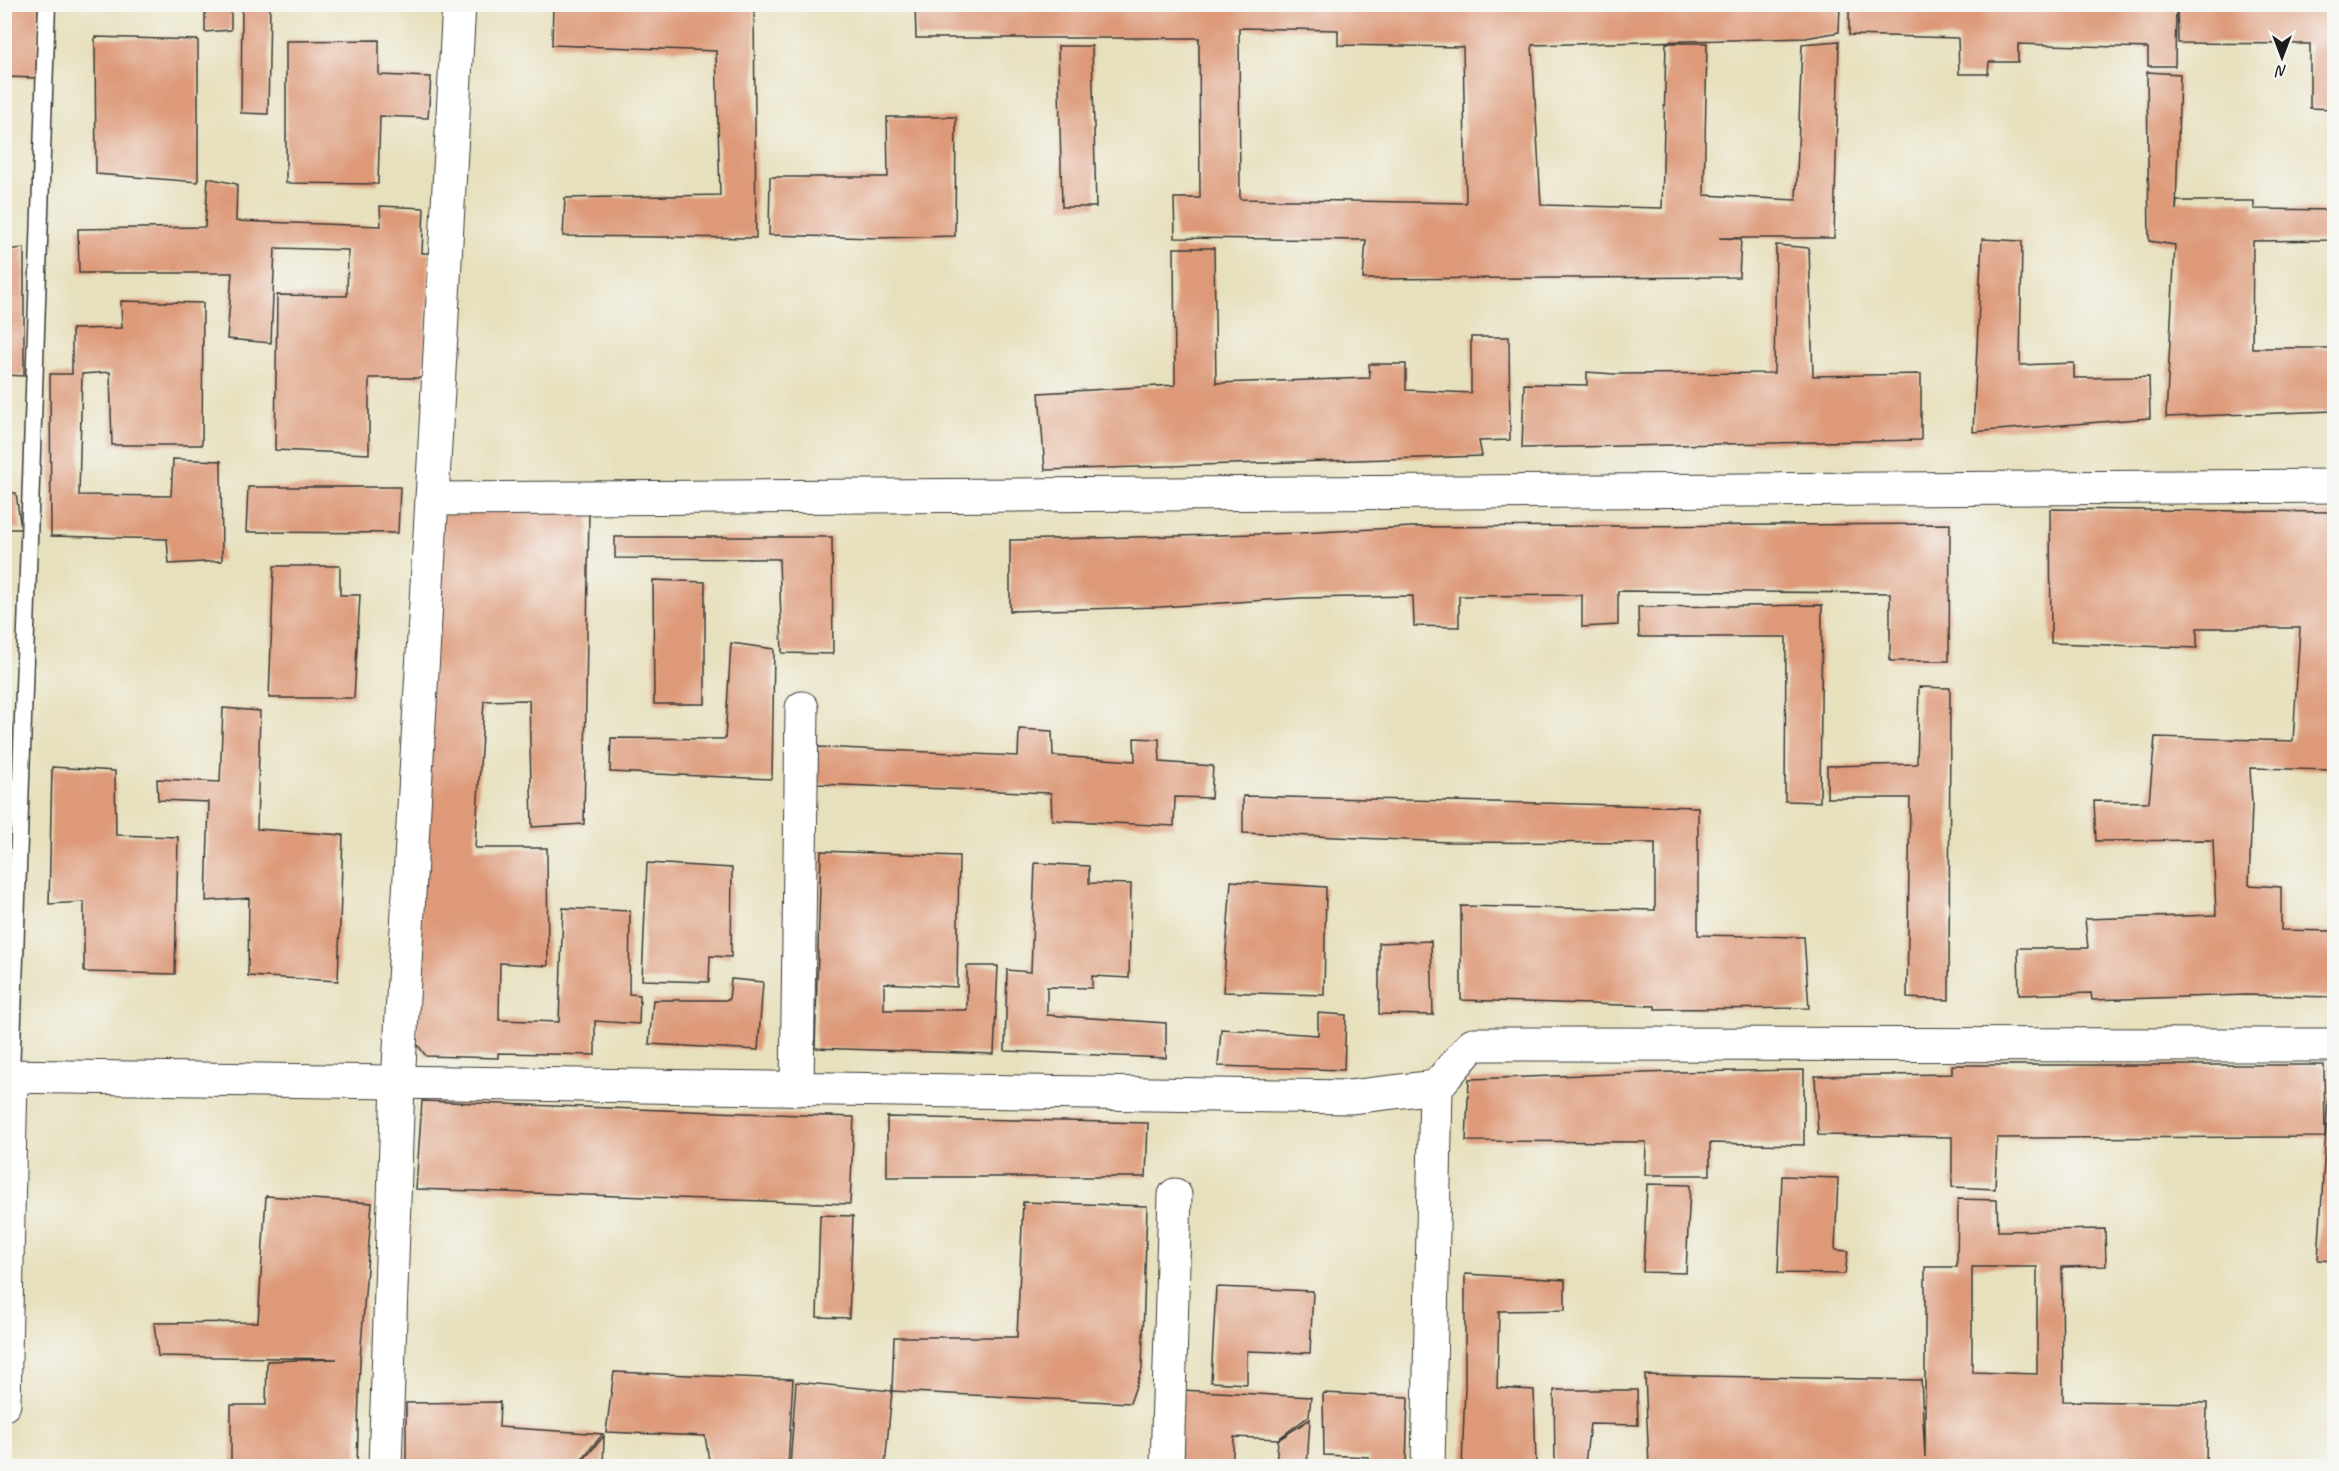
<svg xmlns="http://www.w3.org/2000/svg" width="2339" height="1471" font-family="Caveat,sans-serif">
<style>
.building{fill:#dd9978;fill-rule:evenodd}
.lines{fill:none;stroke-linecap:round;stroke-linejoin:round}
.service-casing{stroke:#3a3934;stroke-width:19}
.minor-casing{stroke:#3a3934;stroke-width:35}
.service{stroke:#fff;stroke-width:16}
.minor{stroke:#fff;stroke-width:33}
</style>
<rect width="100%" height="100%" fill="#f6f6f2"/>
<filter id="ink" filterUnits="userSpaceOnUse"><feTurbulence type="fractalNoise" baseFrequency=".0167" numOctaves="2"/><feDisplacementMap in="SourceGraphic" scale="12" xChannelSelector="R" yChannelSelector="G"/><feConvolveMatrix kernelMatrix="1 2 1 2 8 2 1 2 1" color-interpolation-filters="sRGB"/></filter>
<filter id="wash" filterUnits="userSpaceOnUse"><feTurbulence type="fractalNoise" baseFrequency=".008" numOctaves="4" result="noise"/><feDisplacementMap in="SourceGraphic" scale="24" xChannelSelector="R" yChannelSelector="G"/><feGaussianBlur stdDeviation="1.35" result="paint"/><feColorMatrix in="noise" values="0 0 0 0 0 0 0 0 0 0 0 0 0 0 0 0 0 1.4 0 .05"/><feComposite in="paint" operator="in"/></filter>
<g filter="url(#wash)">
<rect width="100%" height="100%" fill="#e7e0bd"/>
<g id="blocks">
<!-- building -->
<g class="building">
<polygon points="4,4 38,4 39,78 4,77"/>
<polygon points="183,4 231,4 231,30 205,32 205,7 182,6"/>
<polygon points="242,4 270,4 268,114 241,113"/>
<polygon points="553,4 754,4 756,238 563,236 565,198 720,195 716,51 552,45"/>
<path d="M915 4H1840L1839 32 1806 38 1532 45 1541 205 1662 208 1666 43H1707L1704 195 1796 200 1802 44 1839 41 1834 238H1719L1741 239 1739 277 1363 279 1366 240 1175 238 1174 198H1200L1199 38H916ZM1239 28 1338 30V45L1463 47 1466 203 1240 199Z"/>
<polygon points="1849,4 2176,4 2175,66 2148,66 2148,48 2018,44 2018,62 1989,62 1988,74 1959,74 1958,38 1849,35"/>
<polygon points="2177,4 2334,4 2334,109 2310,108 2310,44 2178,43"/>
<polygon points="95,37 198,40 198,182 96,174"/>
<polygon points="379,40 379,75 431,77 428,118 380,116 378,184 286,183 286,41"/>
<polygon points="1058,46 1092,46 1096,207 1062,207"/>
<polygon points="2147,72 2180,74 2176,210 2177,201 2254,201 2254,209 2334,210 2334,240 2253,241 2252,348 2334,348 2334,411 2166,417 2175,245 2149,241"/>
<polygon points="887,117 956,117 955,236 876,238 769,235 770,177 888,177"/>
<polygon points="208,178 237,184 236,221 381,226 380,206 424,208 422,253 430,253 424,378 369,378 369,454 275,450 277,295 347,296 348,250 275,248 271,343 227,339 232,273 79,273 78,229 205,227"/>
<polygon points="1982,239 2022,241 2020,365 2074,363 2074,378 2149,377 2150,418 1973,432"/>
<polygon points="1776,245 1809,248 1813,376 1921,374 1921,440 1522,448 1524,384 1587,385 1587,372 1614,374 1774,373"/>
<polygon points="24,248 24,376 4,375 4,250"/>
<polygon points="1174,248 1214,248 1216,383 1370,378 1369,364 1406,364 1406,390 1471,393 1471,337 1509,337 1510,440 1479,441 1482,456 1045,470 1039,393 1175,385"/>
<polygon points="121,301 203,303 202,445 112,445 110,372 82,374 79,495 171,496 173,459 221,461 222,561 169,564 167,539 51,536 50,374 72,374 72,329 122,328"/>
<polygon points="248,487 400,487 398,533 246,532"/>
<polygon points="4,493 16,493 21,529 4,529"/>
<polygon points="443,502 589,509 584,824 532,827 529,700 484,701 475,848 547,848 548,966 500,963 499,1020 559,1022 563,908 630,911 629,994 640,995 639,1024 595,1021 595,1055 498,1053 498,1058 426,1056 417,1044 422,848"/>
<polygon points="2050,509 2334,512 2334,770 2250,768 2252,804 2249,885 2281,887 2281,930 2334,931 2334,997 2246,995 2092,1000 2091,993 2019,995 2018,948 2088,948 2085,919 2216,915 2213,840 2096,841 2094,801 2149,802 2155,737 2293,741 2300,628 2197,628 2197,648 2051,643"/>
<polygon points="1950,524 1949,661 1890,661 1890,593 1618,591 1618,625 1582,627 1582,595 1459,596 1459,627 1414,626 1413,596 1300,598 1160,607 1010,611 1010,540 1300,533 1412,527"/>
<polygon points="615,537 832,537 833,654 782,653 779,559 615,558"/>
<polygon points="274,566 340,566 340,595 360,595 354,698 269,698"/>
<polygon points="653,580 705,582 705,704 654,704"/>
<polygon points="1822,605 1820,802 1785,801 1786,637 1639,637 1638,607"/>
<polygon points="731,643 774,649 772,779 610,772 611,738 725,739"/>
<polygon points="1919,687 1950,688 1949,1000 1907,998 1910,798 1827,798 1827,766 1917,764"/>
<polygon points="223,708 260,711 257,829 343,835 338,981 248,976 249,898 206,901 209,802 158,800 157,779 220,782"/>
<polygon points="1019,729 1052,731 1053,756 1135,761 1134,738 1159,739 1160,762 1213,766 1211,798 1175,797 1174,826 1052,820 1051,793 817,784 818,747 1018,756"/>
<polygon points="52,767 115,771 116,835 178,837 175,974 84,972 84,902 49,904"/>
<polygon points="1243,796 1698,807 1698,935 1804,937 1809,1008 1655,1009 1655,1006 1461,1000 1461,906 1655,910 1655,843 1449,842 1243,833"/>
<polygon points="821,851 959,856 957,987 884,983 884,1010 967,1010 967,966 998,966 994,1054 815,1048"/>
<polygon points="647,863 732,868 731,957 710,956 709,982 642,980"/>
<polygon points="1035,863 1089,866 1089,883 1131,884 1129,978 1092,976 1092,988 1047,987 1047,1015 1166,1023 1166,1058 1005,1051 1007,970 1031,972"/>
<polygon points="1231,881 1326,887 1324,995 1223,992"/>
<polygon points="1431,941 1433,1015 1379,1014 1379,943"/>
<polygon points="731,979 763,982 758,1050 649,1044 653,1000 729,1000"/>
<polygon points="1318,1013 1346,1015 1344,1070 1218,1066 1221,1029 1318,1035"/>
<polygon points="2330,1062 2334,1062 2334,1261 2318,1260"/>
<polygon points="1952,1065 2324,1065 2325,1137 1997,1138 1995,1189 1952,1187 1952,1137 1818,1135 1815,1076 1952,1074"/>
<polygon points="1804,1070 1804,1145 1710,1143 1710,1175 1645,1175 1646,1142 1466,1141 1469,1079 1674,1072"/>
<polygon points="422,1101 854,1117 850,1204 416,1189"/>
<polygon points="887,1117 1148,1123 1146,1177 887,1177"/>
<polygon points="1782,1176 1838,1178 1835,1250 1848,1251 1845,1274 1778,1273"/>
<polygon points="1647,1184 1690,1185 1686,1273 1643,1272"/>
<polygon points="266,1196 372,1203 360,1359 357,1466 231,1466 231,1405 266,1405 267,1361 337,1359 158,1356 154,1323 258,1322"/>
<path d="M1958 1199 1997 1200 1998 1231 2105 1229 2106 1266 2062 1267 2063 1401 2207 1403 2206 1464 1649 1466 1645 1375 1921 1380 1925 1457V1267H1957ZM1972 1267H2037V1374L1972 1372Z"/>
<polygon points="1023,1202 1147,1206 1142,1369 1130,1403 892,1391 885,1466 790,1466 796,1382 892,1391 894,1337 1017,1337"/>
<polygon points="820,1215 853,1216 849,1318 817,1317"/>
<polygon points="1465,1274 1565,1280 1565,1310 1499,1311 1497,1388 1534,1390 1536,1466 1462,1466 1465,1387"/>
<polygon points="1216,1287 1313,1291 1310,1353 1247,1351 1247,1384 1211,1382"/>
<polygon points="614,1372 793,1379 788,1466 710,1466 705,1436 606,1432"/>
<polygon points="1181,1390 1311,1397 1309,1416 1278,1439 1234,1437 1232,1466 1177,1466"/>
<polygon points="1554,1390 1637,1390 1638,1425 1590,1424 1585,1464 1555,1464"/>
<polygon points="1323,1393 1408,1397 1406,1466 1368,1466 1369,1457 1324,1455"/>
<polygon points="500,1402 499,1427 603,1434 576,1466 406,1466 406,1403"/>
<polygon points="1310,1419 1307,1466 1276,1466 1278,1440"/>
<polygon points="604,1436 603,1466 578,1466"/>
<polygon points="1018,1461 1061,1465 1060,1466 1018,1466"/>
</g>
</g>
</g>
<g filter="url(#ink)">
<use href="#blocks" fill-opacity="0" stroke="#3a3934" stroke-width="1.5"/>
<g class="lines">
<!-- service casing -->
<g class="service-casing">
<polyline id="service" points="11,1076 47,4"/>
</g>
<!-- minor casing -->
<g class="minor-casing">
<g id="minor">
<polyline points="459,4 432,499 2334,486"/>
<polyline points="4,1076 1350,1097 1436,1087 1473,1044 2334,1045"/>
<polyline points="797,1089 802,708"/>
<polyline points="4,1404 11,1076"/>
<polyline points="385,1466 398,1083 432,499"/>
<polyline points="1167,1466 1175,1195"/>
<polyline points="1428,1466 1436,1087"/>
</g>
</g>
<!-- service -->
<use href="#service" class="service"/>
<!-- minor -->
<use href="#minor" class="minor"/>
</g>
</g>
<!-- margin -->
<rect width="2339" height="1471" fill="none" stroke="#f6f6f2" stroke-width="24"/>
<!-- north arrow -->
<g transform="translate(2282 57) rotate(180)" stroke="#f6f6f2" stroke-width="4.5" paint-order="stroke">
<path d="M0-4.5L10 22L0 15L-10 22Z" fill="#1c1c1c"/>
<text y="-9" font-size="16" font-weight="bold" text-anchor="middle" fill="#1c1c1c">N</text>
</g>
</svg>
